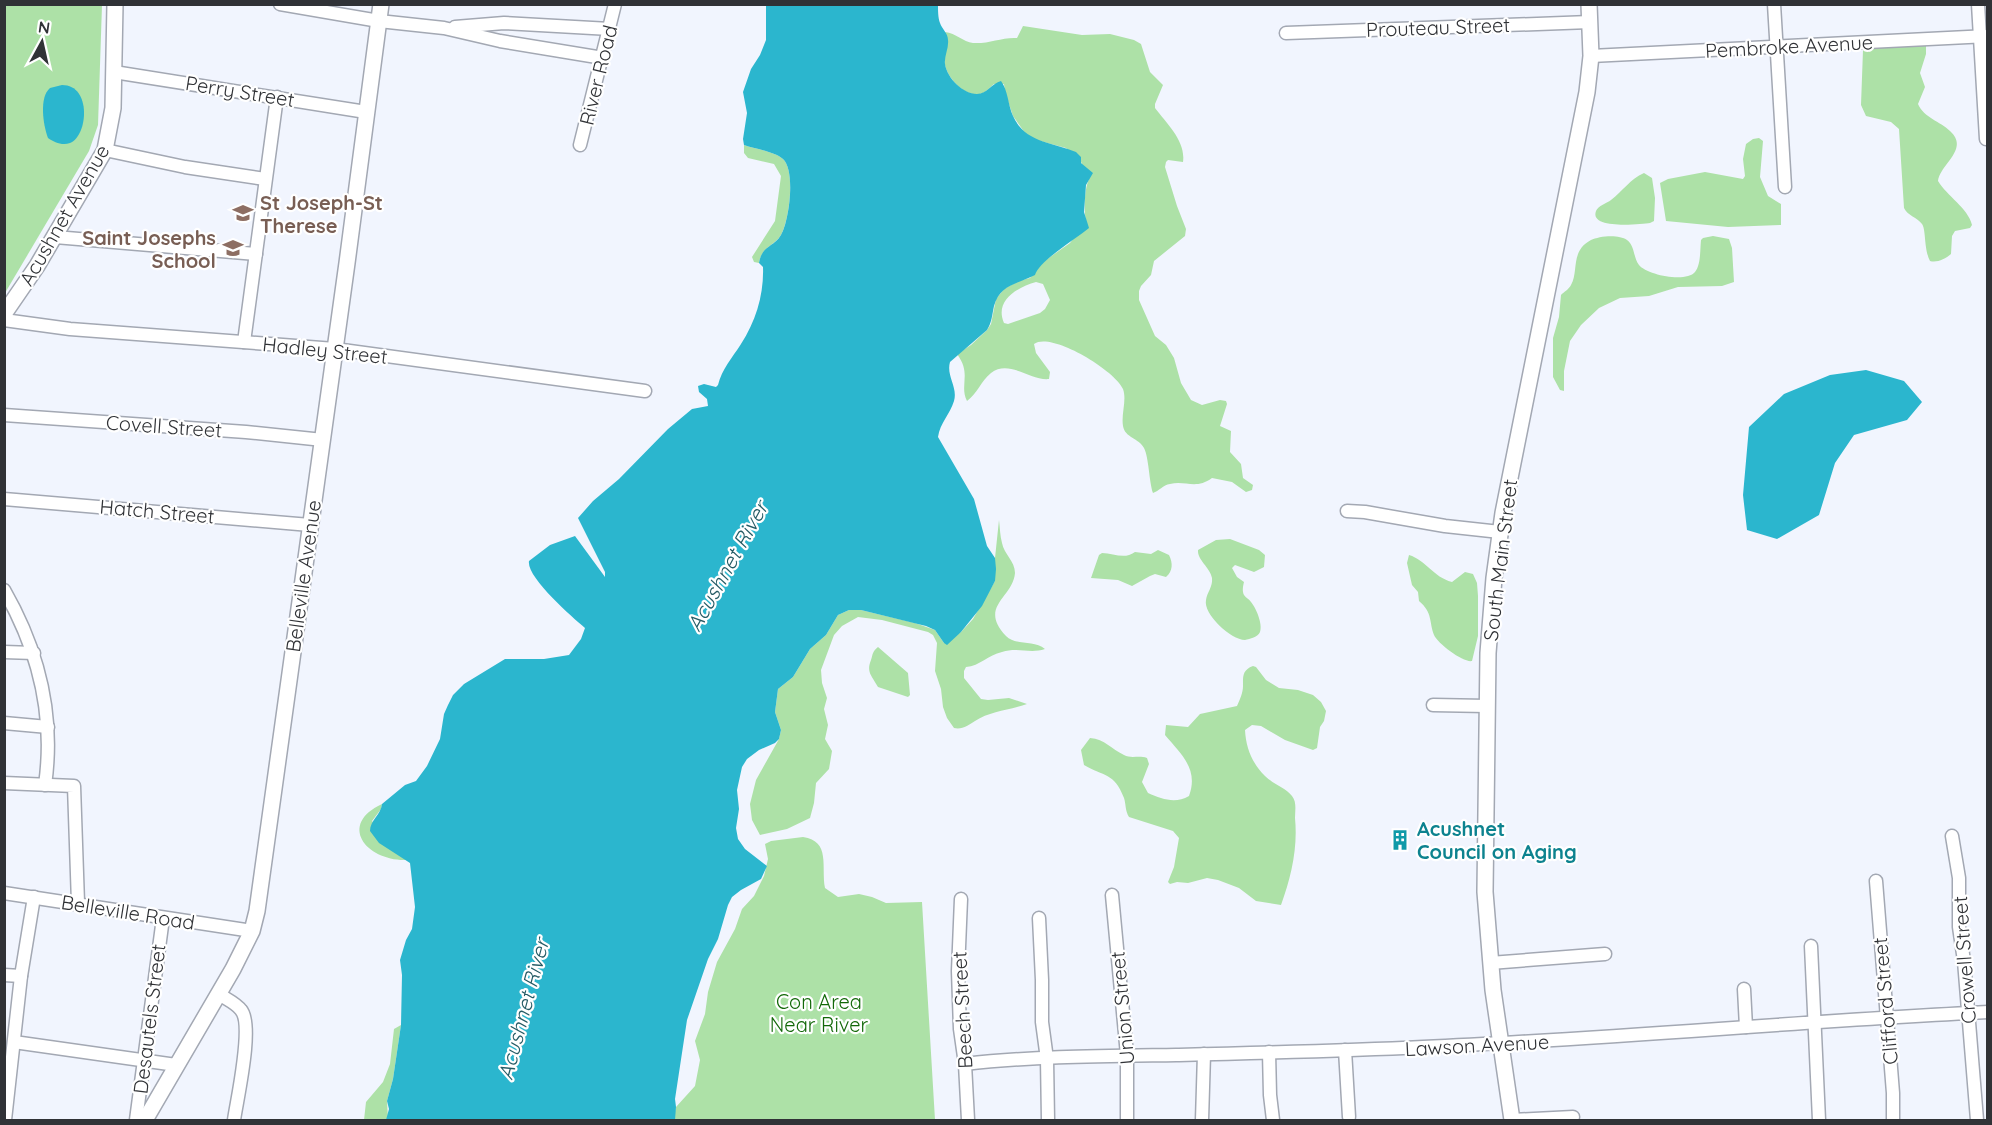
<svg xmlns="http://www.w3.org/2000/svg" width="1992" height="1125" font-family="Quicksand,sans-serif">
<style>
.green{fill:#ade1a7;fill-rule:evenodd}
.water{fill:#2bb6ce}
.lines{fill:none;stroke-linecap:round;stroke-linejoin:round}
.minor-casing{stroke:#a3a8b3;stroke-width:15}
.major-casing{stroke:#a3a8b3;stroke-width:18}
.minor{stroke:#fff;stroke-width:12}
.major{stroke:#fff;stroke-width:15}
.labels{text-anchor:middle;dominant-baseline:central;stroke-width:4.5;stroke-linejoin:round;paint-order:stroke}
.street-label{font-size:20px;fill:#303236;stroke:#fff}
.education-label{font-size:20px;font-weight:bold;fill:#785e54;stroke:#fff;text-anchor:start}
.culture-label{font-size:20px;font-weight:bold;fill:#0d838f;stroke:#fff;text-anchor:start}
.park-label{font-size:20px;fill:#126808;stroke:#fff}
.water-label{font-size:21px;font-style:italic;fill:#255b65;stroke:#fff}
</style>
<rect width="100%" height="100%" fill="#f1f5fe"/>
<!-- green -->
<g class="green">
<polygon points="5,5 102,5 98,125 89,151 5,293"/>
<path d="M1023 26 1082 35 1110 34 1134 40 1141 44 1150 72 1163 85 1155 104V108C1167 124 1186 141 1183 162L1168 160 1166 162 1165 167 1177 206 1186 229 1185 236 1154 261 1151 275 1141 286 1139 291V300L1155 336 1166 345 1174 358 1181 383 1191 400 1202 405 1220 400 1226 401 1227 404 1220 426 1231 431 1230 452 1241 464 1243 478 1253 485 1252 490 1246 492 1232 482 1212 478C1196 490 1185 480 1170 484 1163 485 1159 491 1153 493 1149 481 1149 458 1144 448 1139 438 1125 438 1123 426 1121 414 1127 400 1123 389 1116 371 1051 331 1034 344L1036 353 1050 372 1049 379C1031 381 1009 359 991 373 981 381 977 394 967 401 959 385 972 374 957 354L971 345 987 330 991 324 996 299 1004 289 1018 281 1030 278 1043 262 1070 243 1086 222C1084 211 1084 190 1089 179L1081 162 1066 148 1036 140 1025 133 1013 116 1005 92 1004 84H994C990 87 987 91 983 93 967 100 948 79 945 65 943 53 950 44 945 32 956 33 963 42 973 43 989 44 1002 37 1017 38ZM1036 282 1043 284 1050 300 1045 309 1040 313 1008 324 1004 323C994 300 1018 287 1036 282Z"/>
<path d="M1926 45V54L1920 73 1925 87 1918 104C1924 118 1940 121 1950 131 1970 149 1940 164 1938 181 1947 196 1968 208 1972 225L1970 228 1955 231 1952 236 1951 254C1945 259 1937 263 1930 261 1924 250 1926 229 1922 224 1917 217 1908 216 1904 208L1899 129 1891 122 1866 116 1861 105 1863 50 1870 46Z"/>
<polygon points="1753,139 1759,138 1763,141 1760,177 1768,196 1781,204 1781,225 1728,227 1666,221 1660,183 1668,179 1705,172 1743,179 1745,176 1743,159 1746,144"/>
<path d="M744 145C755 149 774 151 783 159 796 171 789 221 781 235 773 247 762 246 759 263L754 262 752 257 775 221 781 176 774 164 748 158 744 153Z"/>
<path d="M1644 173 1652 178 1655 198 1654 221 1650 223C1641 224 1589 230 1596 211 1598 206 1607 203 1611 200 1623 191 1630 179 1644 173Z"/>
<path d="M1713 236 1729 239 1732 248 1734 282 1722 286 1678 287 1649 296 1620 298 1599 308 1581 325 1570 341 1564 371V391L1560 390 1553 377V338L1559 317 1561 295C1564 292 1569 289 1571 285 1579 271 1570 251 1591 240 1599 236 1619 234 1627 240 1635 246 1633 257 1639 265 1647 275 1686 283 1695 272 1701 265 1700 249 1701 240L1703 238Z"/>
<path d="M999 520C1000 528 1000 536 1002 543 1004 554 1015 561 1015 573 1013 598 978 606 1006 636 1016 646 1034 640 1045 649 1030 654 1018 647 1002 652 988 655 980 666 966 667L964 671V678L981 699 988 700 1009 698 1027 704C1010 710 990 711 975 721 969 725 962 730 954 728L947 718 943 707 941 689 935 671 937 643 933 635 928 632 882 620 858 617 842 626 834 635 821 670 822 683 827 698 824 709 828 725 825 739 832 751 829 769 816 783 814 803 810 818 787 829 760 835 752 820 750 804 756 780 779 739 781 730 775 712 778 689 793 677 810 649 826 635 838 615 849 610H861L915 623 935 630 944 643 961 632 973 619 995 581V558Z"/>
<path d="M1230 539 1259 550 1265 555 1264 567 1254 572 1235 565 1232 568 1237 577 1244 582C1243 586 1242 591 1244 595 1246 598 1249 599 1251 602 1256 608 1263 624 1260 632 1258 637 1250 639 1245 640 1231 640 1203 614 1206 600 1207 592 1213 587 1212 578 1210 567 1197 560 1198 550L1216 540Z"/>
<path d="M1158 550 1169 555C1173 563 1173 571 1166 577L1155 574 1150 576 1132 586 1118 580 1091 578 1099 555 1102 553C1114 553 1124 560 1135 552L1151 554Z"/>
<path d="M1409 555C1426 560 1433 577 1452 582L1465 572 1473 574 1477 583 1478 596V636L1472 661C1464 663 1438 644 1434 635 1429 622 1433 613 1419 601L1418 592 1412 585 1407 563Z"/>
<path d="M878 647 908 673 910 695 908 697 878 687C872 676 866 672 871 660 873 654 872 652 878 647Z"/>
<path d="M1253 666 1256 667 1266 680 1279 688 1298 690 1313 695 1321 702 1326 711 1324 721 1320 727 1317 748 1313 750 1285 740 1261 726 1252 725 1245 730C1246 748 1252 763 1265 776 1273 784 1285 787 1292 796 1297 802 1295 811 1295 818 1298 848 1291 878 1281 905L1256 901 1239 888 1218 880 1207 878 1188 883 1177 882 1170 884 1168 882 1174 867 1179 838 1173 831 1129 817C1125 811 1126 804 1124 798 1114 772 1104 777 1084 765L1081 750 1090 738C1105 739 1111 749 1124 755 1131 759 1139 755 1147 758L1149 764 1142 782 1148 793C1162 799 1175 804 1189 796 1199 769 1181 754 1165 735L1166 725 1188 727 1200 714 1237 706C1240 699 1243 693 1243 686 1243 677 1242 670 1253 666Z"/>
<path d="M382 804 381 809 372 821 406 860C367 861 337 825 382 804Z"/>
<path d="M803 837C831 841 821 867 825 888L838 897 859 894 872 897 886 903 922 902 935 1120H673L676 1107 695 1086 700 1060 695 1041 705 1014 708 992 717 962 735 929 742 909 754 896 764 876 768 859 765 844 771 841Z"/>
<polygon points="401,1025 393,1079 387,1101 388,1119 386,1120 364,1120 366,1102 383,1082 390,1064 394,1029"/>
</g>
<!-- water -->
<g class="water">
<path d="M766 5H938C938 10 938 18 940 23 942 29 948 33 948 40 949 48 944 56 945 64 947 78 963 94 977 94 987 94 992 83 1001 81 1008 90 1008 105 1013 116 1025 143 1053 142 1076 152L1081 157V163L1093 173 1086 185 1084 212 1089 228C1077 238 1039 261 1035 275 1018 284 1000 284 994 306 992 315 992 322 987 330L950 362C946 376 958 387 954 401 950 414 940 423 938 437L974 499 987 546 995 558 996 569 995 581 982 606 961 632 947 645 944 643 935 630 926 626 861 610H849L838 615 826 635 810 649 793 677 778 689 775 712 781 730 779 739 775 743 759 750 747 759 742 767 737 790 739 809 736 828 738 839 745 849 767 866 761 879 741 890 732 897 728 905 718 939 708 959 687 1020 675 1099 676 1107 675 1120H386L389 1109 387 1101 393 1079 401 1025 402 975 400 960 406 940 412 929 415 907 410 863 379 843 370 831C370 820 381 815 382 804L405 785 416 781 427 766 440 739 444 714 448 705 453 695 464 684 505 659H544L569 655 581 639 585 628C572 617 526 577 529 561L550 545 575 536 605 577V572L578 518 593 501 619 479 668 429 692 409 708 406 707 399 699 392 698 386 704 384 716 387 718 385C722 369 732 358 741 344 756 321 764 294 763 267L759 263C762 245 773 248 781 235 789 222 796 171 783 159 774 151 755 149 744 145L743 139 747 113 743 92 751 69 760 55 766 40Z"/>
<path d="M62 85C92 85 88 136 70 143 62 146 54 142 48 138 43 125 39 97 50 88Z"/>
<polygon points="1866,370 1904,381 1922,402 1907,420 1854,435 1835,463 1819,515 1777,539 1747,530 1743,495 1749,427 1784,394 1830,375"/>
</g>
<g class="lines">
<!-- minor casing -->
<g class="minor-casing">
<g id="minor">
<polyline points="280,4 379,21 444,28 500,41 603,58"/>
<polyline points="1774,4 1785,187"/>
<polyline points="1978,4 1986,139"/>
<polyline points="455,27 504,23 610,29"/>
<polyline points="1286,33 1590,22"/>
<polyline points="1591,56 1988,36"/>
<polyline points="114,72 366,112"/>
<polyline points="580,145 615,4"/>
<polyline points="105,150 185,167 265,179"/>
<polyline points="55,237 256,254"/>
<polyline points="4,320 70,329 335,349 645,391"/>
<polyline points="244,342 277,97"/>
<polyline points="4,415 246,432 323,440"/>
<polyline points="4,499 310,525"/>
<polyline points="1347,511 1365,512 1445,526 1500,532"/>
<path d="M4 590C39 651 55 715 45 785"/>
<polyline points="4,652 34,653"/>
<polyline points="1433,705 1487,706"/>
<polyline points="4,723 48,727"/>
<polyline points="4,783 74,786 78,903"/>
<polyline points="1952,836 1959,878 1959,927 1964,961 1977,1120"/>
<polyline points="1876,881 1893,1093 1893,1120"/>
<polyline points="4,893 252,931"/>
<polyline points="1112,895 1127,1055 1127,1120"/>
<polyline points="961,899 958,971 960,1029 965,1064 968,1120"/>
<polyline points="1039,918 1042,980 1042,1022 1047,1059 1048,1120"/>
<polyline points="1811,946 1819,1120"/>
<polyline points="1490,963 1605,954"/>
<polyline points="4,975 21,976"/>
<polyline points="1744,989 1746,1027"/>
<path d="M219 994C226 999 236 1003 241 1010 254 1025 237 1099 234 1120"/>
<polyline points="14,1042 176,1065"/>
<polyline points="1345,1050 1349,1117"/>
<polyline points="1269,1052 1270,1095 1273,1120"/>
<path d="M965 1064C1035 1056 1106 1056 1176 1055 1258 1053 1341 1051 1423 1047 1611 1039 1799 1021 1988 1012"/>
<polyline points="5,1120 21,976 34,897"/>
<polyline points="136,1120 163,918"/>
<polyline points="1202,1120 1204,1054"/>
<polyline points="1512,1120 1573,1117"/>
</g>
</g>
<!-- major casing -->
<g class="major-casing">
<g id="major">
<polyline points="4,314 37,266 105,150 113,108 115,4"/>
<polyline points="145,1120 233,969 252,931 257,911 347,263 381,4"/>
<polyline points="1512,1120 1493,990 1485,892 1488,653 1494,578 1503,513 1587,92 1591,56 1589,4"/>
</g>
</g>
<!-- minor -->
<use href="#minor" class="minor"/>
<!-- major -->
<use href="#major" class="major"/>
</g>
<!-- icons -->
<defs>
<g id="school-bare" transform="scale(1.62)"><path d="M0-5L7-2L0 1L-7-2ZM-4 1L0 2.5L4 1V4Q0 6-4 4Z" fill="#8d6e63" stroke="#fff" stroke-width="2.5" paint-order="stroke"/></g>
<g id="building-bare" transform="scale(1.62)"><path d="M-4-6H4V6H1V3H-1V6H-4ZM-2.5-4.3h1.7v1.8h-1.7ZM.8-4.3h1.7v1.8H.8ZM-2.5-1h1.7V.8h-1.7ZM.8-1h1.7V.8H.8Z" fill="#0f9aa8" stroke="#fff" stroke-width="2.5" paint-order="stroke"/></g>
</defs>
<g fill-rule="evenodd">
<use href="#school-bare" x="243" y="213"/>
<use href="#school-bare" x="233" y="248"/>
<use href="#building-bare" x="1400" y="840"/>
</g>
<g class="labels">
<!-- street labels -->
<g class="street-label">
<text transform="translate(1438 27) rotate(-2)">Prouteau Street</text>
<text transform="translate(1789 46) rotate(-3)">Pembroke Avenue</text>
<text transform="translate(598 75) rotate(-76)">River Road</text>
<text transform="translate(240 91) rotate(9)">Perry Street</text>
<text transform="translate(64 215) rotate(-60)">Acushnet Avenue</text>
<text transform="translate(325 350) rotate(6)">Hadley Street</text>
<text transform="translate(164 426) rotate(4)">Covell Street</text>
<text transform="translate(157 511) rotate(5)">Hatch Street</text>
<text transform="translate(1500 560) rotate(-83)">South Main Street</text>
<text transform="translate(303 576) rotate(-82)">Belleville Avenue</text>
<text transform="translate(128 912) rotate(9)">Belleville Road</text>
<text transform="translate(1964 960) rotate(-94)">Crowell Street</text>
<text transform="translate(1885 1001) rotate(-95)">Clifford Street</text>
<text transform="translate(1122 1008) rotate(-95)">Union Street</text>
<text transform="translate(962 1010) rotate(-93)">Beech Street</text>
<text transform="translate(149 1019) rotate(-83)">Desautels Street</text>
<text transform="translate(1477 1045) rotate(-3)">Lawson Avenue</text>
</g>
<!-- education labels -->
<g class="education-label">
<text x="260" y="202">St Joseph-St<tspan x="260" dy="23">Therese</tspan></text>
<text x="216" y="237" text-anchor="end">Saint Josephs<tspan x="216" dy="23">School</tspan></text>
</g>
<!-- culture labels -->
<g class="culture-label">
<text x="1417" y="828">Acushnet<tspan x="1417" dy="23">Council on Aging</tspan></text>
</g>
<!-- park labels -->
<g class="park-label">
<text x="819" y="1001">Con Area<tspan x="819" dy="23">Near River</tspan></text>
</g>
<!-- water labels -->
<g class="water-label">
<text transform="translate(727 566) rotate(-61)">Acushnet River</text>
<text transform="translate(523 1009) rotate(-75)">Acushnet River</text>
</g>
</g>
<!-- border -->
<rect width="1992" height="1125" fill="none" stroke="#303236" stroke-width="12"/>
<!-- north arrow -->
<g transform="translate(42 42) rotate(8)" stroke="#ffffff" stroke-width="4.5" paint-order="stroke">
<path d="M0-4.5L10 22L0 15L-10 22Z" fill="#303236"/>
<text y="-9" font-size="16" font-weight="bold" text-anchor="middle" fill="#303236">N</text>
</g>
</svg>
